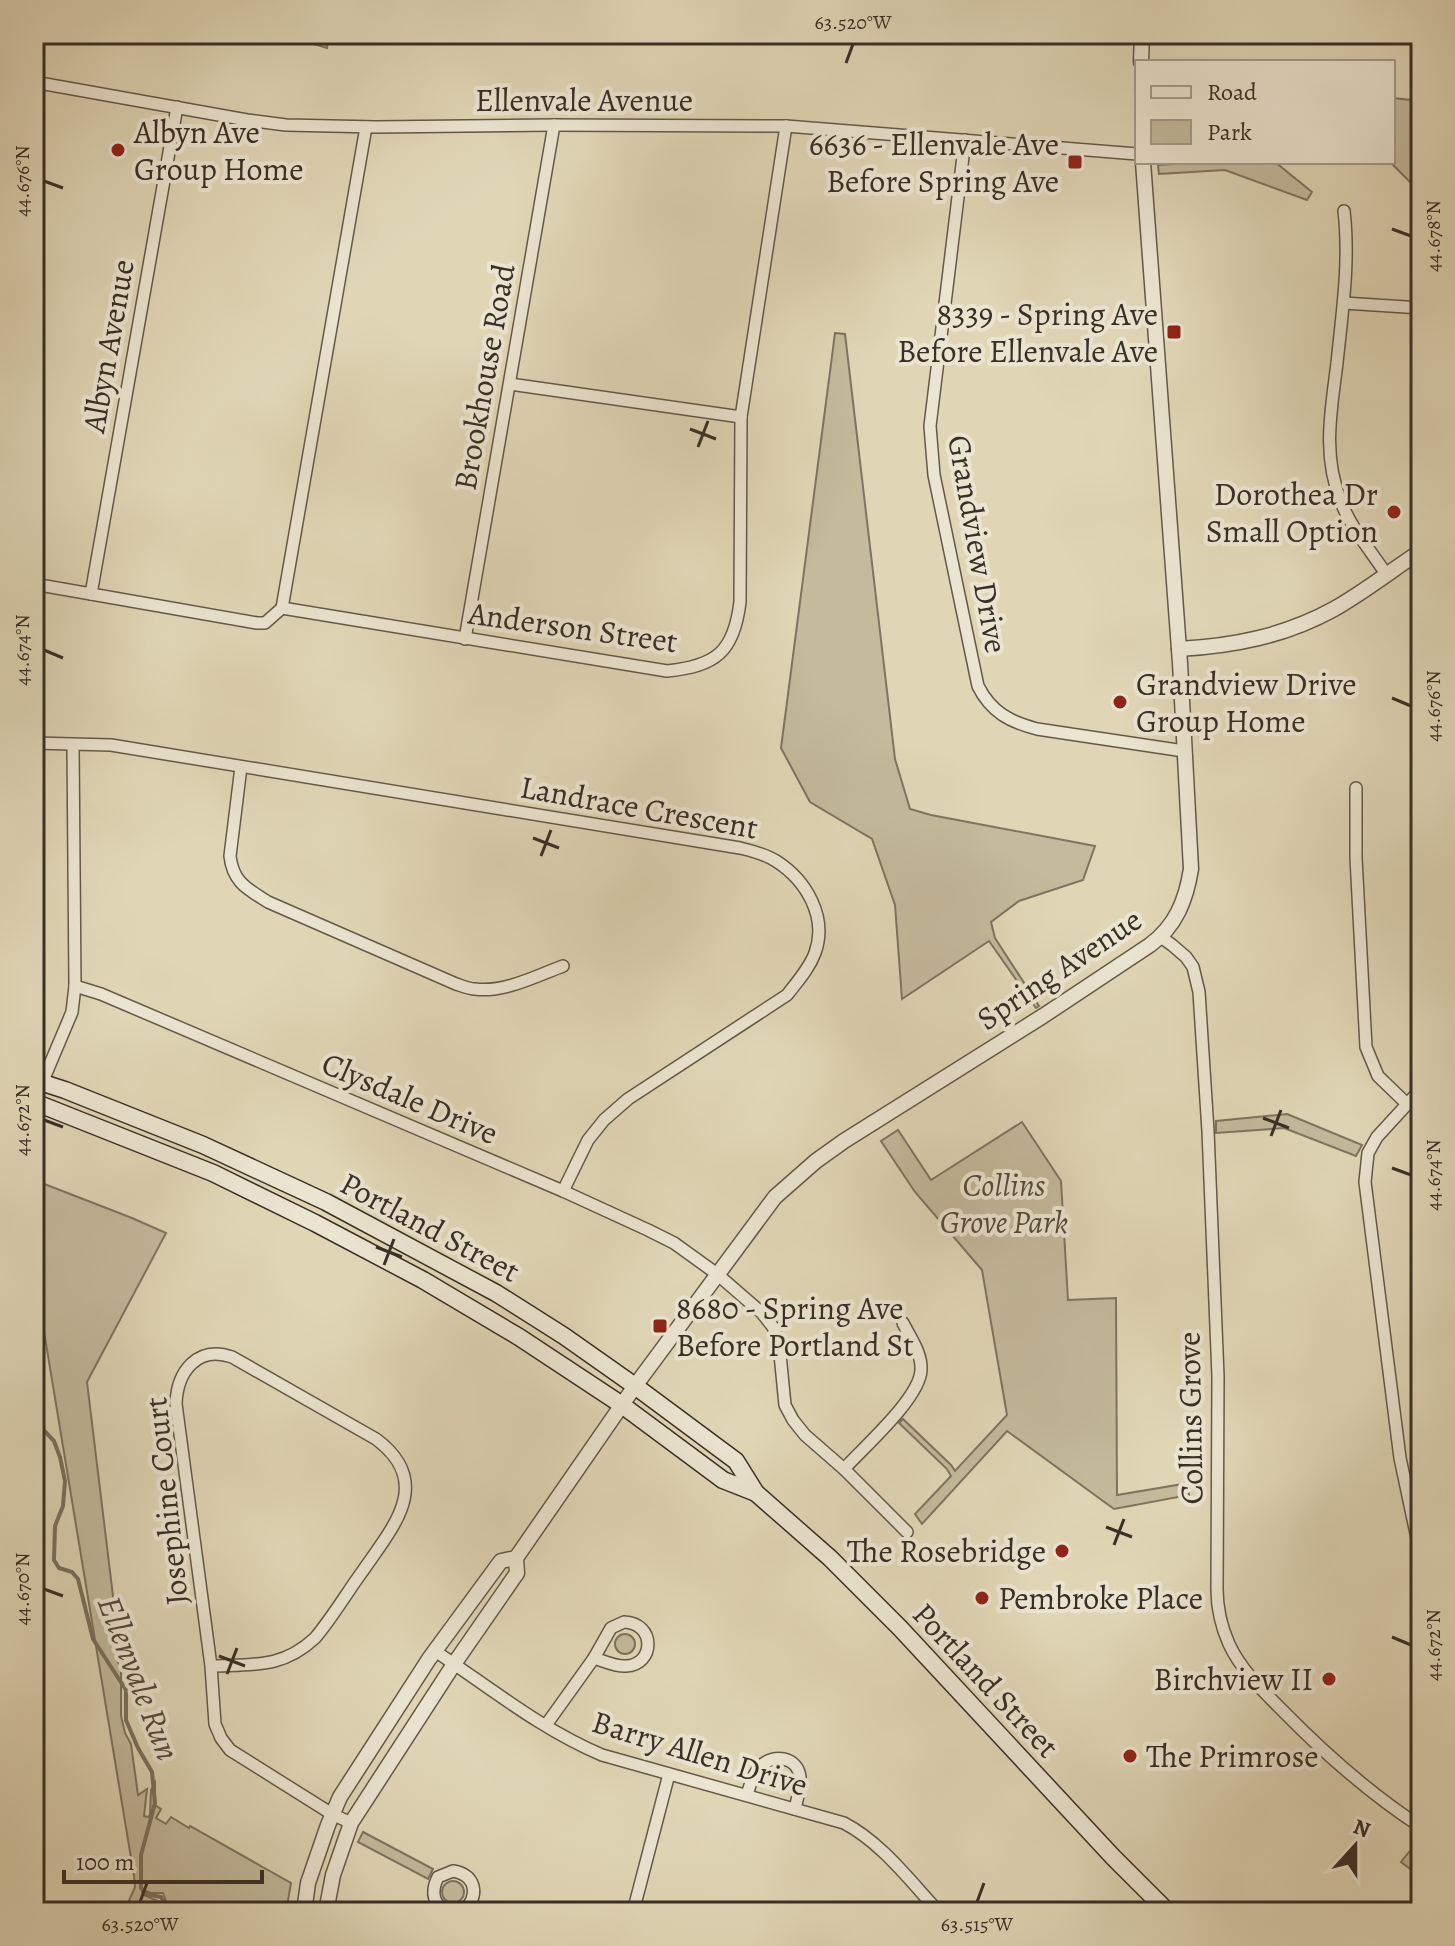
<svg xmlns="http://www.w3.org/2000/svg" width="1455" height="1946" font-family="Alegreya,serif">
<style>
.green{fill:#c4ba9d;stroke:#7e7461;stroke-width:2}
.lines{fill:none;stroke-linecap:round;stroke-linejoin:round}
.stream{stroke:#7b715f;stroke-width:4}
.minor-casing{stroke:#635949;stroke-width:14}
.tertiary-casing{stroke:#635949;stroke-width:17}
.secondary-casing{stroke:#392f25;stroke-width:19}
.minor{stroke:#ebe4d0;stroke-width:11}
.tertiary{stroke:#ebe4d0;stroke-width:14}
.secondary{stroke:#ebe4d0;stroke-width:16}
.ticks{fill:none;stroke:#392f25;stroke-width:3}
.poi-dot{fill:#8f2418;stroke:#ebe4d0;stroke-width:3}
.labels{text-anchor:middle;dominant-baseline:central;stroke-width:8;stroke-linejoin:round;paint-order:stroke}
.street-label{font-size:32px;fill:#392f25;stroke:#ebe4d0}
.poi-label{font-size:32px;fill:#392f25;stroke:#ebe4d0;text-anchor:start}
.park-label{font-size:32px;font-style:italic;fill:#554b3d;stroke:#ebe4d0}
.water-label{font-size:34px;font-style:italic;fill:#544a3d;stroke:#ebe4d0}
.neatline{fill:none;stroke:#392f25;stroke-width:3}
.ticks-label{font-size:20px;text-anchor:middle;fill:#392f25}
</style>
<rect width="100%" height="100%" fill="#e0d6b6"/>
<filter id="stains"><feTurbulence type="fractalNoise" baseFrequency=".0025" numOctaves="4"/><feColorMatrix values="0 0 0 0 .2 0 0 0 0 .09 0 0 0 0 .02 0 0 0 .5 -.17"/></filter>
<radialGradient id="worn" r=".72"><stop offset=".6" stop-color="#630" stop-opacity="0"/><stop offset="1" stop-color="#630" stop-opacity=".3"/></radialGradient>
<!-- green -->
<g class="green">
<polygon points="281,34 329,34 327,48"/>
<polygon points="1393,98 1421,101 1421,190 1418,190 1390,162 1393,162"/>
<polygon points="1206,162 1275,162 1312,192 1307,200 1225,170 1159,174 1158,165"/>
<polygon points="835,333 845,334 895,759 910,809 931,815 1095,846 1083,880 1019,901 991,922 995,938 1039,1006 1036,1008 989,941 902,999 895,905 872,839 810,802 781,748"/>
<polygon points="1287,1114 1362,1145 1356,1156 1284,1128 1216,1133 1216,1121"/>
<polygon points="1022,1122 1061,1181 1068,1300 1116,1298 1117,1495 1189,1483 1189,1495 1114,1509 1007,1431 922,1524 915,1514 951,1476 947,1469 899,1423 903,1419 951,1465 955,1471 1007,1415 982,1270 915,1192 881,1141 898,1130 931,1180"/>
<polygon points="34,1180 132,1218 166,1233 87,1382 121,1662 116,1657 121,1669 121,1716 125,1733 131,1744 138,1795 147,1789 144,1816 148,1817 150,1815 151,1790 155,1783 155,1805 161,1809 156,1818 166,1824 171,1817 189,1828 190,1826 291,1883 286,1912 164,1912 166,1901 163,1893 151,1893 143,1890 142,1892 144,1895 160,1902 160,1912 124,1912 135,1887 134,1876 34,1271"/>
<circle cx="625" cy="1644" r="10"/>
<circle cx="779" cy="1780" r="9"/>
<polygon points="363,1832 433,1869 428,1879 358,1842"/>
<polygon points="1409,1852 1421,1859 1421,1877 1401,1862"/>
<circle cx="453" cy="1892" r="11"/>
</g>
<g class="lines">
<!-- stream -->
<g class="stream">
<polyline points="34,1358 34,1393"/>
<polyline points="34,1420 54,1441 60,1457 65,1481 63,1506 55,1526 54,1560 59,1568 72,1572 78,1579 93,1639 126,1690 126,1720 138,1748 152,1772 155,1803 141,1855 141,1888 146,1894 161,1897 164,1902 162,1912"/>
</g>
<!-- minor casing -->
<g class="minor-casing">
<g id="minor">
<polyline points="34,82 247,120 286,125 376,127 554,125 786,126 1137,154"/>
<path d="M965 140 930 426 934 475 978 686C991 712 1010 722 1037 729L1184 751"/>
<path d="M1344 211C1350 262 1342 313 1337 363 1331 412 1322 454 1341 502 1351 528 1371 551 1386 574"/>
<polyline points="1344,303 1421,308"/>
<polyline points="510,384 741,417"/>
<path d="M34 584 257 623H265L282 608 667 671C716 666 734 652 740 602L741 417 786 126"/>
<polyline points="91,594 177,107"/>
<polyline points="282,608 366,127"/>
<polyline points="465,639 554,125"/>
<path d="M34 743 111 745 740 848C753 851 765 854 776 861 806 880 828 917 815 953 809 969 797 982 787 995L628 1099 604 1120 588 1140 563 1191"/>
<path d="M241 767 230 856C233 883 248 889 268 902L456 984C462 986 469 989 475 989 504 993 536 976 563 966"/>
<polyline points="1356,788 1356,858 1366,1047 1378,1076 1407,1104"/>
<path d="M1161 937 1172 945 1186 957 1193 967 1199 992 1208 1131 1218 1376 1217 1589C1217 1608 1221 1626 1229 1644 1241 1670 1263 1691 1283 1711 1326 1755 1369 1793 1421 1827"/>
<polyline points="75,986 101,994 563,1191 648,1230 674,1243 717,1274 762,1313 773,1327 779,1344 785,1405 793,1420 805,1435 844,1469 907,1532"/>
<polyline points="1421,1089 1377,1137 1368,1153 1365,1182 1400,1458 1421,1557"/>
<polyline points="34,1102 72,1012 75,986 73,745"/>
<path d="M844 1469C864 1447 920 1398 921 1370 922 1353 910 1337 903 1323"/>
<path d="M624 1622C656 1623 655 1665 626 1666 616 1667 604 1661 594 1658L611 1628Z"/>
<path d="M435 1651C489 1687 542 1730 602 1755L844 1823C882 1843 910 1881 939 1912"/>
<path d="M211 1666 176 1404C177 1372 197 1345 232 1357L376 1439C435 1483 392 1528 362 1572 346 1594 332 1618 315 1638 282 1669 252 1664 211 1666L215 1724 221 1738 230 1750 332 1814 351 1823"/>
<polyline points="546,1725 594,1658"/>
<path d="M747 1795C750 1785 753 1774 761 1766 773 1753 798 1757 800 1777 801 1788 797 1799 795 1809"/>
<path d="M451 1912C433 1907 430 1893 438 1877L453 1871C472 1874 479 1889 469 1905L457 1912"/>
<polyline points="633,1912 669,1774"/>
</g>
</g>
<!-- tertiary casing -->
<g class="tertiary-casing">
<g id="tertiary">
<polyline points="1141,62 1142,34"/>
<path d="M1179 649C1234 646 1285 636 1334 609 1364 592 1392 570 1421 551"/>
<polyline points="304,1912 308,1883 328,1825 340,1797 429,1659 501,1561 516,1558"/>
<path d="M326 1912 333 1875 351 1823 454 1664 517 1573 516 1558 635 1386 775 1197 816 1161 844 1141 1043 1016 1150 945C1176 926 1186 900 1191 869L1180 663 1143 162"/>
</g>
</g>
<!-- secondary casing -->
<g class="secondary-casing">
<g id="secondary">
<polyline points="34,1080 65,1090 203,1145 326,1202 496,1293 564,1336 635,1386 736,1461 756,1493 830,1558 900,1628 1113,1857 1168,1912"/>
<polyline points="34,1102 213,1173 315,1223 423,1280 519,1337 622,1405 723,1480 756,1493"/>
</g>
</g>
<!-- minor -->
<use href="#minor" class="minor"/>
<!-- tertiary -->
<use href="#tertiary" class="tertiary"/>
<!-- secondary -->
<use href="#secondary" class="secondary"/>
</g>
<!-- ticks -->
<path class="ticks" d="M846 63 853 44M44 181 63 188M1392 229 1411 236M690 429 716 439M698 447 708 421M44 650 63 658M1392 698 1411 706M533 838 559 848M541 856 551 830M1263 1118 1289 1128M44 1120 63 1127M1271 1136 1281 1110M1392 1168 1411 1175M376 1247 402 1257M384 1265 394 1239M1106 1527 1132 1537M1114 1545 1124 1519M44 1589 63 1596M1392 1637 1411 1645M219 1656 245 1666M227 1674 237 1648M140 1902 147 1883M977 1902 984 1883"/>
<!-- markers -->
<g class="poi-dot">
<circle cx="118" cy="150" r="8"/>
<rect x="1067" y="154" width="16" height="16" rx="4"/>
<rect x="1166" y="324" width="16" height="16" rx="4"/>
<circle cx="1394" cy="512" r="8"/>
<circle cx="1120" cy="702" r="8"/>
<rect x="652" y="1318" width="16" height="16" rx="4"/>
<circle cx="1062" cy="1551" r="8"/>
<circle cx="982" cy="1598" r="8"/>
<circle cx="1329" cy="1679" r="8"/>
<circle cx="1130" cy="1756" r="8"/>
</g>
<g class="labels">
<!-- street labels -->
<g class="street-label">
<text x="584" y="100">Ellenvale Avenue</text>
<text transform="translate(108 346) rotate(-80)">Albyn Avenue</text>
<text transform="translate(484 377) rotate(-80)">Brookhouse Road</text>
<text transform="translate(978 544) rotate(80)">Grandview Drive</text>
<text transform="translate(573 627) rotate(8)">Anderson Street</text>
<text transform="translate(639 807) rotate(10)">Landrace Crescent</text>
<text transform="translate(1059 969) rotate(-34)">Spring Avenue</text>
<text transform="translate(410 1098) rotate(23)">Clysdale Drive</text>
<text transform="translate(430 1227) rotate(28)">Portland Street</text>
<text transform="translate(1190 1418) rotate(-91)">Collins Grove</text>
<text transform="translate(166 1501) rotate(-96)">Josephine Court</text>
<text transform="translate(986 1680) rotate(47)">Portland Street</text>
<text transform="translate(700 1753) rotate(17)">Barry Allen Drive</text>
</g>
<!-- poi labels -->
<g class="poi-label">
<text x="134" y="132">Albyn Ave<tspan x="134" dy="37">Group Home</tspan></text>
<text x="1059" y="144" text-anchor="end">6636 - Ellenvale Ave<tspan x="1059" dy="37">Before Spring Ave</tspan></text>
<text x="1158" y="314" text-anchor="end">8339 - Spring Ave<tspan x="1158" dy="37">Before Ellenvale Ave</tspan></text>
<text x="1378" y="494" text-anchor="end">Dorothea Dr<tspan x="1378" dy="37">Small Option</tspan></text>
<text x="1136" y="684">Grandview Drive<tspan x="1136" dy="37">Group Home</tspan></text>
<text x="676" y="1308">8680 - Spring Ave<tspan x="676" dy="37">Before Portland St</tspan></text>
<text x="1046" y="1551" text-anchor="end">The Rosebridge</text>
<text x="998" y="1598">Pembroke Place</text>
<text x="1313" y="1679" text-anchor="end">Birchview II</text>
<text x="1146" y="1756">The Primrose</text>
</g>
<!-- park labels -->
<g class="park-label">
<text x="1004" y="1185">Collins<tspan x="1004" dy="37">Grove Park</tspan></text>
</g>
<!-- water labels -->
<g class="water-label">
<text transform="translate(139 1678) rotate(69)">Ellenvale Run</text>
</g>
</g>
<!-- margin -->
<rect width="1455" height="1946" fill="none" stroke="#e0d6b6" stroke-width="88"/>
<!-- legend -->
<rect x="1135" y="60" width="260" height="104" fill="#ebe4d0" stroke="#a49c8c" stroke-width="2"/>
<rect x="1151" y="86" width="40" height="12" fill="#ebe4d0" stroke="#a49c8c" stroke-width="2"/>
<text x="1207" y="100" font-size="24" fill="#392f25">Road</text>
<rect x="1151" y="120" width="40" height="24" fill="#c4ba9d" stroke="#a49c8c" stroke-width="2"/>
<text x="1207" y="140" font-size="24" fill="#392f25">Park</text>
<!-- north arrow -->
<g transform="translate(1355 1846) rotate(21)" stroke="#ebe4d0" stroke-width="6" paint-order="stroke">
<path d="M0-6L14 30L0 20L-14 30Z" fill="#392f25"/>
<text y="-12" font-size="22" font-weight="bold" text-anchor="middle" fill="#392f25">N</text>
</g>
<!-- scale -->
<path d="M64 1870v12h198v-12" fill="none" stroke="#392f25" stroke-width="4"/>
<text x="76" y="1870" font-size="24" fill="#392f25" stroke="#ebe4d0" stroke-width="6" paint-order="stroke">100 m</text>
<rect x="44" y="44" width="1367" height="1858" class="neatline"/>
<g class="ticks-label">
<text x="853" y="29">63.520°W</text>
<text transform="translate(22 181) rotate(-90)" y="7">44.676°N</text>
<text transform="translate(1433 236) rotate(-90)" y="7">44.678°N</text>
<text transform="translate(22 650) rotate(-90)" y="7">44.674°N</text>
<text transform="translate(1433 706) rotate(-90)" y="7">44.676°N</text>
<text transform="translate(22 1120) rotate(-90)" y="7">44.672°N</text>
<text transform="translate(1433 1175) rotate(-90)" y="7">44.674°N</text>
<text transform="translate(22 1589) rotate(-90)" y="7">44.670°N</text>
<text transform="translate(1433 1645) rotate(-90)" y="7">44.672°N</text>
<text x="140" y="1931">63.520°W</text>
<text x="977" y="1931">63.515°W</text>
</g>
<rect width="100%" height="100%" filter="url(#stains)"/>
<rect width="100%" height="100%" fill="url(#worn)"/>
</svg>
